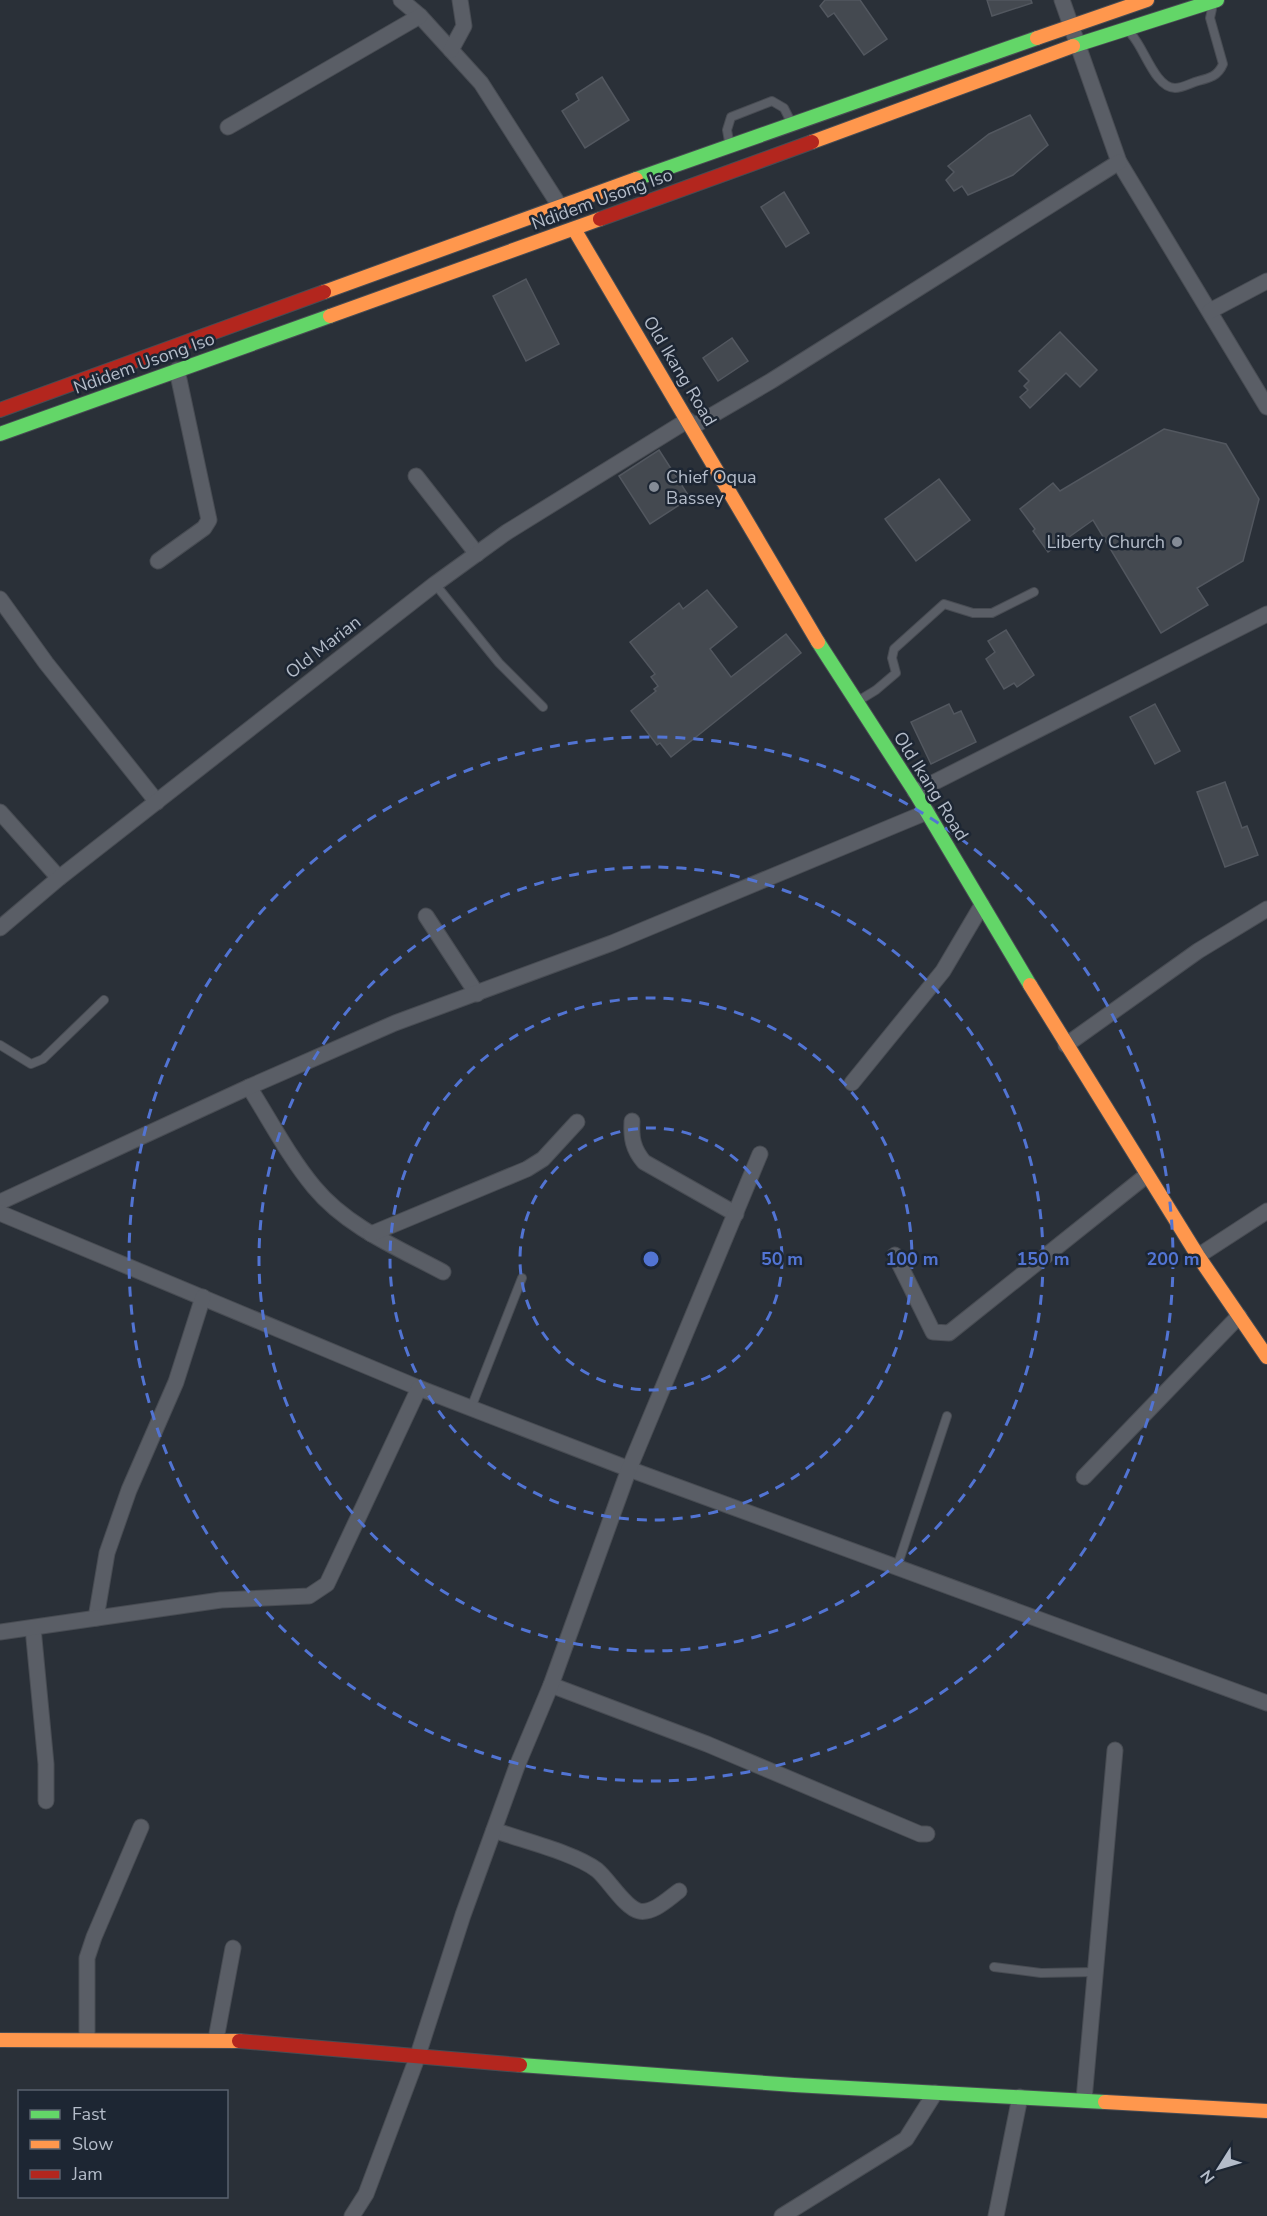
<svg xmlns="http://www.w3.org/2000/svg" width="1267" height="2216" font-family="'Nunito Sans',sans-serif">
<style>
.building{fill:#444950;stroke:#52575f;stroke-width:1.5}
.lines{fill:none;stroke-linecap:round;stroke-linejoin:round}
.lane-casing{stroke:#484c53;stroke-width:10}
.street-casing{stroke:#484c53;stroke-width:17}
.fast-casing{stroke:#484c53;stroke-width:16}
.slow-casing{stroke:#484c53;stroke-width:16}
.jam-casing{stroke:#484c53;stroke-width:16}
.lane{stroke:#5a5e66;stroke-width:8}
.street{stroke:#5a5e66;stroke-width:15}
.fast{stroke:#63d668;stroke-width:14}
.slow{stroke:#ff974d;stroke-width:14}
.jam{stroke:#b3261e;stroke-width:14}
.ring{fill:none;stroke:#5274d3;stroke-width:3;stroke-dasharray:10 8}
.poi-dot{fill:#848b96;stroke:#1d2633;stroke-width:2}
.labels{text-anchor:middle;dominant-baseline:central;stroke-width:5;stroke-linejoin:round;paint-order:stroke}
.street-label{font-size:18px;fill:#b4bcc9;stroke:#1d2633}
.poi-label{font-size:18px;fill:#b4bcc9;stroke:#1d2633;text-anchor:start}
.centre{fill:#5274d3;stroke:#1d2633;stroke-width:3}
.ring-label{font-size:18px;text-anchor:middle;font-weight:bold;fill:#5274d3;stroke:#1d2633;stroke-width:5;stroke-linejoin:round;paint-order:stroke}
</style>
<rect width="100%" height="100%" fill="#2a3038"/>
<!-- building -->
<g class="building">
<polygon points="825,0 860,0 887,39 864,55 834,13 828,17 820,6"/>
<polygon points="987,0 1031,0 1032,3 992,16"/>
<polygon points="602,77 629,120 585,148 562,111 579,100 576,94"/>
<polygon points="1030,115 1048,145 1013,175 968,195 962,186 954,191 946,180 954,172 948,166 989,134"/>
<polygon points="784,192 809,233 786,247 761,207"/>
<polygon points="526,279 559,344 526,361 493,296"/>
<polygon points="1060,332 1097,370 1080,387 1066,373 1030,408 1020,397 1028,390 1024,386 1029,381 1019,371"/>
<polygon points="732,338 748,361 718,381 703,358"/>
<polygon points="1164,429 1226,444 1259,499 1243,561 1197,588 1208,605 1161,633 1093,520 1048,552 1033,531 1035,529 1020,509 1053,483 1060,491"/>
<polygon points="659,450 690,498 650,524 619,476"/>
<polygon points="939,479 970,520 916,561 885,519"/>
<polygon points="707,590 737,627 710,649 731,677 786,634 801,653 671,757 660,743 657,745 631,711 656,691 654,689 658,686 651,677 655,674 630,642 679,603 683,609"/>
<polygon points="1006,630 1034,675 1017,687 1014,683 1004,689 986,659 995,652 988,641"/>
<polygon points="949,704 954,714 961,711 976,742 931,764 911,722"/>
<polygon points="1155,704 1180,751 1155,764 1130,717"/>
<polygon points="1225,782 1242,828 1247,826 1258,855 1225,867 1197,792"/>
</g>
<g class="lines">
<!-- lane casing -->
<g class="lane-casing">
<g id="lane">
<path d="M1131 34C1144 47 1155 88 1175 88 1182 88 1191 83 1198 81 1210 78 1218 76 1223 64L1210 18 1212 9"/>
<polyline points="729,141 727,130 731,117 772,101 784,108 790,120"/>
<polyline points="435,584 499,663 543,707"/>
<polyline points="858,701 876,690 896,673 892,658 894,649 944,604 973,613 992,613 1034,592"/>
<polyline points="0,1045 31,1064 43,1059 104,1000"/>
<polyline points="471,1408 522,1278"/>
<polyline points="897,1567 947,1416"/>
<polyline points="994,1967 1041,1973 1095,1972"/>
</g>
</g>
<!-- street casing -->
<g class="street-casing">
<g id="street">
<polyline points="401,0 420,16 481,83 561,208"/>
<polyline points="1062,0 1119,162 1267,407"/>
<polyline points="451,50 464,26 460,0"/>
<polyline points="228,127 420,16"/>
<polyline points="1210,311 1267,281"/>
<polyline points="692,427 771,381 1119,162"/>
<polyline points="416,476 477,554"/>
<polyline points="158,561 204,528 209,520 177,370"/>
<polyline points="0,599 46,663 157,802"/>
<polyline points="915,792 1267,614"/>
<polyline points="0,812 59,878"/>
<polyline points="426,916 477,994"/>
<polyline points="0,928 59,878 435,584 507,532 688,420"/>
<polyline points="1066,1045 1198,951 1267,909"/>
<polyline points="852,1083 943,971 982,905"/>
<path d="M249 1087C270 1120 289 1157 314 1187 347 1227 398 1248 443 1272"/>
<path d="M632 1121C631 1138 633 1149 644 1162L736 1214"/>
<polyline points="0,1202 249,1087 395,1023 612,943 927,812"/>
<polyline points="0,1213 419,1388 629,1469 1267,1703"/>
<polyline points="371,1234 527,1169 543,1159 577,1122"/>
<polyline points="895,1255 933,1332 949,1333 1147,1175"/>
<polyline points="1198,1256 1267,1211"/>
<polyline points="1084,1477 1239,1316"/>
<polyline points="96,1618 107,1553 129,1490 176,1382 203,1297"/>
<polyline points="33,1628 46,1764 46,1801"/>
<polyline points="0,1632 221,1600 309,1596 327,1584 419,1388"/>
<polyline points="551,1685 707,1744 920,1834 927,1834"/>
<path d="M494 1830C521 1840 575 1853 597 1870 609 1880 625 1908 639 1911 653 1914 668 1899 679 1891"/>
<polyline points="87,2039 87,1958 94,1937 141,1827"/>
<polyline points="216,2039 233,1948"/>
<polyline points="1084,2100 1115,1750"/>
<polyline points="352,2216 366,2194 417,2058 463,1915 517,1766 551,1685 629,1469 760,1154"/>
<polyline points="782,2216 906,2139 935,2093"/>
<polyline points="996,2216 1020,2097"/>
</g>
</g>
<!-- fast casing -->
<g class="fast-casing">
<g id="fast">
<polyline points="1073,46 1217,0"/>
<polyline points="636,179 1037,38"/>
<polyline points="0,434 330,316"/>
<polyline points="818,642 915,792 1030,985"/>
<polyline points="520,2065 794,2085 1105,2102"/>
</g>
</g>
<!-- slow casing -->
<g class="slow-casing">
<g id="slow">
<polyline points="1037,38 1147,0"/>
<polyline points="812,142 1073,46"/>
<polyline points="574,229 818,642"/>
<polyline points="324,292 636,179"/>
<polyline points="330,316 600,219"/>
<polyline points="1030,985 1198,1256 1267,1357"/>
<polyline points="0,2040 239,2041"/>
<polyline points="1105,2102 1267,2111"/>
</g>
</g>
<!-- jam casing -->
<g class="jam-casing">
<g id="jam">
<polyline points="600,219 812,142"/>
<polyline points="0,410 324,292"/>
<polyline points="239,2041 520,2065"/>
</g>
</g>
<!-- lane -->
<use href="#lane" class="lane"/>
<!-- street -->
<use href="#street" class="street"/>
<!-- fast -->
<use href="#fast" class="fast"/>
<!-- slow -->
<use href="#slow" class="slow"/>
<!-- jam -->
<use href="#jam" class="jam"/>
</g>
<!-- distance rings -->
<g class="ring">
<circle cx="651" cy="1259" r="131"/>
<circle cx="651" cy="1259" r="261"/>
<circle cx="651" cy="1259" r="392"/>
<circle cx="651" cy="1259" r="522"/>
</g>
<!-- markers -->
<g class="poi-dot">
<circle cx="654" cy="487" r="6"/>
<circle cx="1177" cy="542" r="6"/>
</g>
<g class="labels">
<!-- street labels -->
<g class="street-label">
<text transform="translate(602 199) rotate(-20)">Ndidem Usong Iso</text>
<text transform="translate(144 363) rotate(-20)">Ndidem Usong Iso</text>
<text transform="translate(680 371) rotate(59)">Old Ikang Road</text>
<text transform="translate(323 647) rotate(-38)">Old Marian</text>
<text transform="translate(931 786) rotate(58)">Old Ikang Road</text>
</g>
<!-- poi labels -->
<g class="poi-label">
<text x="666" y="477">Chief Oqua<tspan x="666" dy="21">Bassey</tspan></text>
<text x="1165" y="542" text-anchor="end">Liberty Church</text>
</g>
</g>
<circle cx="651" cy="1259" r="9" class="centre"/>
<g class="ring-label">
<text x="782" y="1265">50 m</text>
<text x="912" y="1265">100 m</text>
<text x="1043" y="1265">150 m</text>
<text x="1173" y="1265">200 m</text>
</g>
<!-- legend -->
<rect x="18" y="2090" width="210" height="108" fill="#1d2633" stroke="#59626f" stroke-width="1.5"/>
<rect x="30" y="2110" width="30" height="9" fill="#63d668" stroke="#59626f" stroke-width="1.5"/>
<text x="72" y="2120" font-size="18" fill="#b4bcc9">Fast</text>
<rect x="30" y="2140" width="30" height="9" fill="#ff974d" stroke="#59626f" stroke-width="1.5"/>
<text x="72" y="2150" font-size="18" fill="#b4bcc9">Slow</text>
<rect x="30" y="2170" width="30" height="9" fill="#b3261e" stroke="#59626f" stroke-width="1.5"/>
<text x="72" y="2180" font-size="18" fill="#b4bcc9">Jam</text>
<!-- north arrow -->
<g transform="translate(1219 2168) rotate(233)" stroke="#1d2633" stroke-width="4.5" paint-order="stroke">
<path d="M0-4.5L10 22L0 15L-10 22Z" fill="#b4bcc9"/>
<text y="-9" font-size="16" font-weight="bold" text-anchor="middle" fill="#b4bcc9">N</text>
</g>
</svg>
